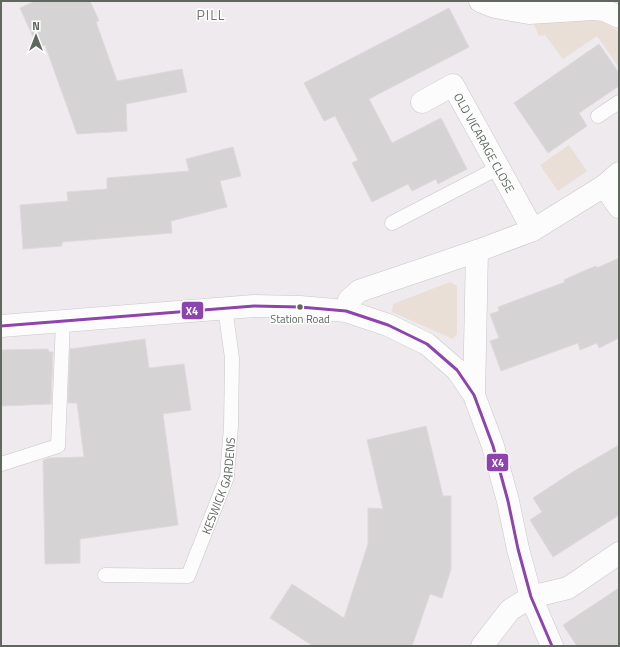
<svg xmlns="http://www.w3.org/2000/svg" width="620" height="647" font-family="'Titillium Web',sans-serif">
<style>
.green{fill:#eadfd7}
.building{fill:#d6d3d5;stroke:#ded9dc}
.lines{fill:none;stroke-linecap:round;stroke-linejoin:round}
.lane-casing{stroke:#c8c8c7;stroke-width:15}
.street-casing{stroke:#c8c8c7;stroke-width:23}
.secondary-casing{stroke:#c8c9c8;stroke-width:23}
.lane{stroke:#fcfcfc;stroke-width:14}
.street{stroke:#fcfcfc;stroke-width:22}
.secondary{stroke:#fcfcfc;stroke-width:22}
.bus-1-casing{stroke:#fff;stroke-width:6}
.bus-1{stroke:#8e44ad;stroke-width:3}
.bus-dot{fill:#5f675f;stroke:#fff;stroke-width:1.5}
.labels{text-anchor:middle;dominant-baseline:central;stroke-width:3;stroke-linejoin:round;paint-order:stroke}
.bus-label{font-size:11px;fill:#5f675f;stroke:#fff}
.street-label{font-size:12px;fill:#5f675f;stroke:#fff}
.quarter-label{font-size:14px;letter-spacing:1px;fill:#707970;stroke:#fff}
.line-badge{stroke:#fff;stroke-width:1.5}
.badge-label{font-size:11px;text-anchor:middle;font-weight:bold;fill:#fff}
</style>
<rect width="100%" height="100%" fill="#eeeaed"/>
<!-- green -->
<g class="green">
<polygon points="582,16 603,22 619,32 619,67 597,36 563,59 545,35 539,36 534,24 536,18"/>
<polygon points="569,145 587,171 558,191 540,165"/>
<polygon points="450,282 457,286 457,334 453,339 392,312 393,304"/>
</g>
<!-- building -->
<g class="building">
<polygon points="35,1 90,1 99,21 96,22 117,81 182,69 187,92 126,104 127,131 77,134 45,45 38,48 20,8"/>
<polygon points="449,8 469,47 369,99 392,143 441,118 467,169 438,184 436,179 412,191 408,184 372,202 352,163 358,160 335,116 324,121 304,83"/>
<polygon points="599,44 619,73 619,86 579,113 587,126 548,153 514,103"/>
<polygon points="233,147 241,176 220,181 227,207 171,221 172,233 62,242 62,246 23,249 20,205 68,201 67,192 107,189 107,178 189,171 186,159"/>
<polygon points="619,258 619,338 599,348 597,343 580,350 578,343 501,371 490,341 499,338 490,314 499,311 498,307 565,282 564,280 579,273 596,266 597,268"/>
<polygon points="145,339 149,368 184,364 191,410 163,414 178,525 80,539 80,563 45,564 43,460 49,458 84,457 77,403 68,403 70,349"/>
<polygon points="48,349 49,352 53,352 51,404 1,406 1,350"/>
<polygon points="426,426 443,496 451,496 451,569 442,598 430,594 412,646 313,646 270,618 292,584 344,618 368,544 368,508 383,509 367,440"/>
<polygon points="619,445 619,515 553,557 530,520 542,512 533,498 571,473"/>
<polygon points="619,588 619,646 577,646 563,625"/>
</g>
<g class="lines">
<!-- lane casing -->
<g class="lane-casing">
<g id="lane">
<polyline points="598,116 619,102"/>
<polyline points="392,223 498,168"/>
<polyline points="1,464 58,446 63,321"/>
<path id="s1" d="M105 575 188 576 227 477 231 426 232 358 225 308"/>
</g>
</g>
<!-- street casing -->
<g class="street-casing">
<g id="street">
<polyline points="480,1 495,7 529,13 593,9 604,10 619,17"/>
<path id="s2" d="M422 102 453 85 533 230"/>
<polyline points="604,186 619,207"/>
<polyline points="346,311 349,300 359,291 477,251 533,230 604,186 619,173"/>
<polyline points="474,395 477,251"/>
<polyline points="482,646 510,610 531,597 568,588 619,553"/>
</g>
</g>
<!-- secondary casing -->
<g class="secondary-casing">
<polyline id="secondary" points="1,326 254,306 300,307 346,311 388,325 427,344 457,370 474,395 493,446 508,501 518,549 531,597 552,646"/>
</g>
<!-- lane -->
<use href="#lane" class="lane"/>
<!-- street -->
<use href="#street" class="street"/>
<!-- secondary -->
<use href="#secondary" class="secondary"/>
<!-- bus-1 casing -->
<g class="bus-1-casing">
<polyline id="bus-1" points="1,326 254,306 300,307 346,311 388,325 427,344 457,370 474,395 493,446 508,501 518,549 531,597 552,646"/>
</g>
<!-- bus-1 -->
<use href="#bus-1" class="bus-1"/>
</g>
<!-- markers -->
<circle class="bus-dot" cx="300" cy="307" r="3.5"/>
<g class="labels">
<!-- bus labels -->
<g class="bus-label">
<text x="300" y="319">Station Road</text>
</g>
<!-- street labels -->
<g class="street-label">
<text stroke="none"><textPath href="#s2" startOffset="101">OLD VICARAGE CLOSE</textPath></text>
<text stroke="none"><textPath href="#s1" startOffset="179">KESWICK GARDENS</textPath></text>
</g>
<!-- quarter labels -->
<g class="quarter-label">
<text x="211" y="14">PILL</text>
</g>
</g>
<g class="line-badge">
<rect x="181" y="301" width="23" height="19" rx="4" fill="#8e44ad"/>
<rect x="486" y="453" width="23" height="19" rx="4" fill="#8e44ad"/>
</g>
<g class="badge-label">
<text x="192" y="315">X4</text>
<text x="498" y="467">X4</text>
</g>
<!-- border -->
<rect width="620" height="647" fill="none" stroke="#5f675f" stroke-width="4"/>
<!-- north arrow -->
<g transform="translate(36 36)" stroke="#ffffff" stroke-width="3" paint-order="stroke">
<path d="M0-3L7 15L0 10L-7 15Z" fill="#5f675f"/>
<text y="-6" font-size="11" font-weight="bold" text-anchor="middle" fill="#5f675f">N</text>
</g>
</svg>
